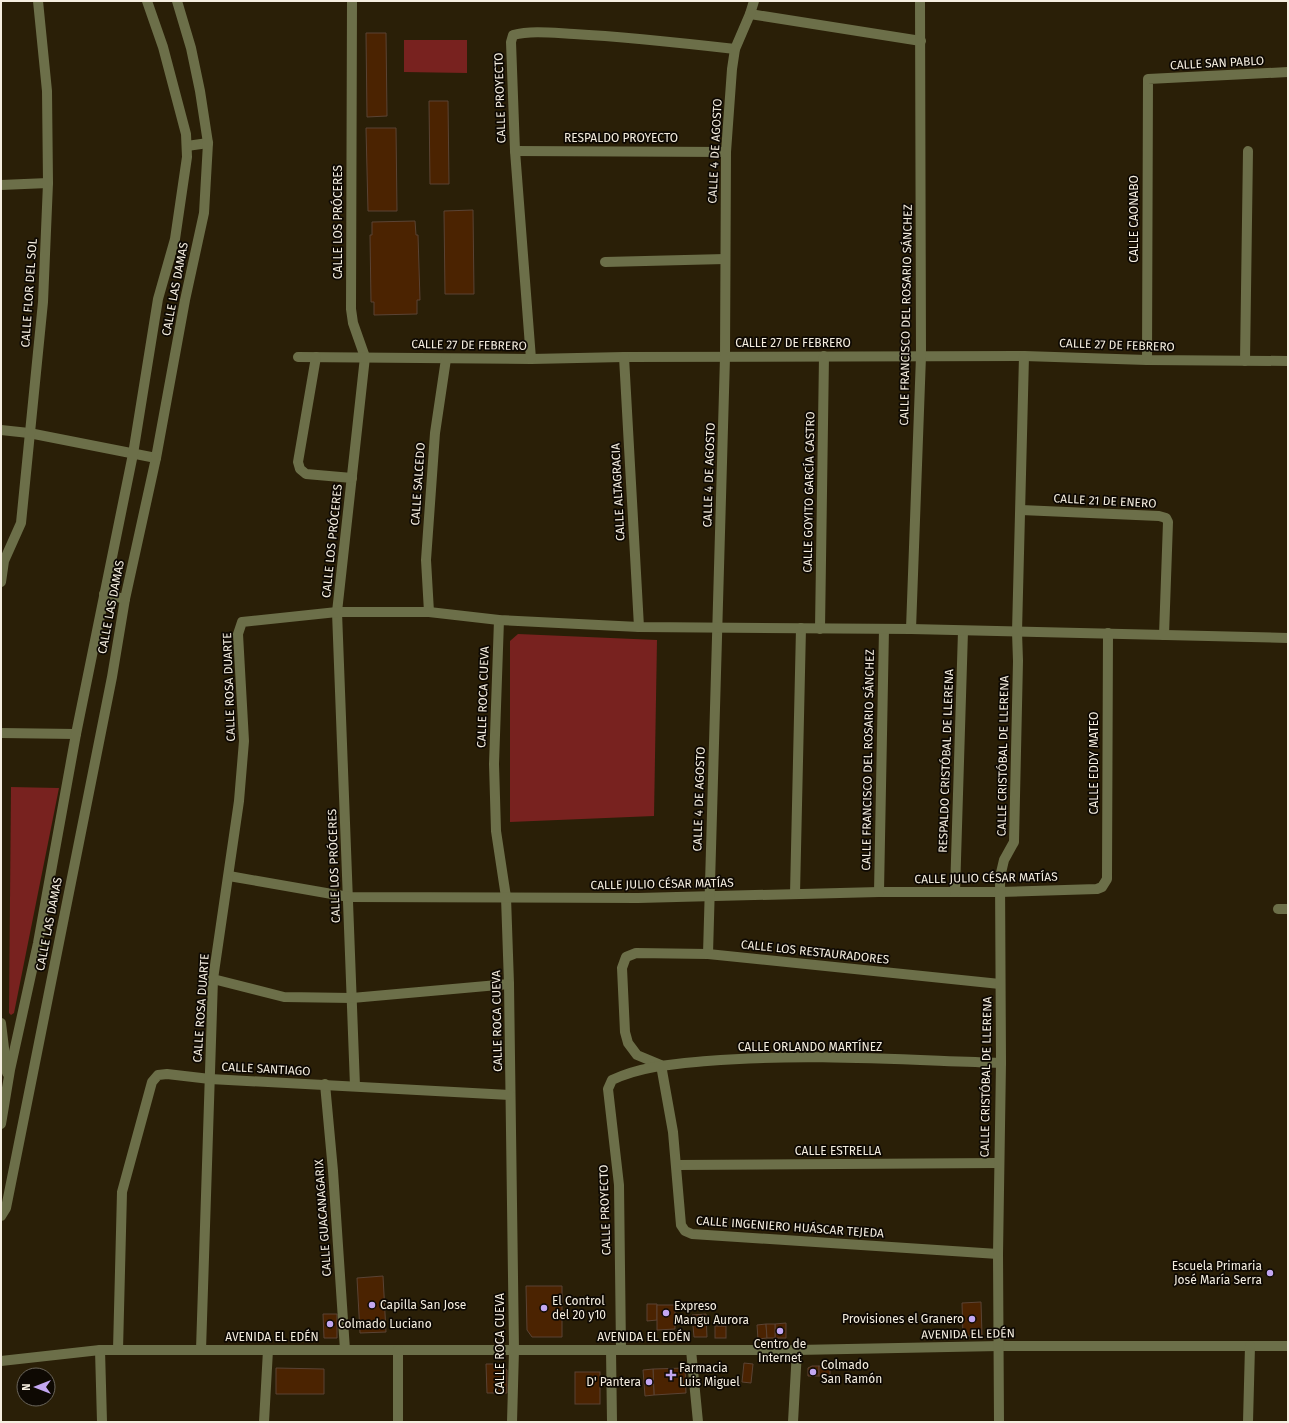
<svg xmlns="http://www.w3.org/2000/svg" width="1289" height="1423" font-family="'Fira Sans',sans-serif">
<style>
.green{fill:#78221f}
.building{fill:#4b2301;stroke:#5a4334}
.lines{fill:none;stroke-linecap:round;stroke-linejoin:round}
.minor{stroke:#6c6f49;stroke-width:10}
.poi-dot{fill:#c3a7f2;stroke:#0e0903;stroke-width:1.5}
.labels{text-anchor:middle;dominant-baseline:central;stroke-width:3.5;stroke-linejoin:round;paint-order:stroke}
.street-label{font-size:12px;fill:#f5eee0;stroke:#0e0903}
.poi-label{font-size:12px;fill:#f5eee0;stroke:#0e0903;text-anchor:start}
</style>
<rect width="100%" height="100%" fill="#2a1f07"/>
<!-- green -->
<g class="green">
<polygon points="404,40 467,40 467,73 404,72"/>
<polygon points="518,634 657,640 654,816 510,822 510,641"/>
<polygon points="11,787 59,788 14,1013 11,1015 9,1013"/>
</g>
<!-- building -->
<g class="building">
<polygon points="366,33 386,33 387,116 367,117"/>
<polygon points="429,101 448,101 449,184 430,184"/>
<polygon points="366,128 396,128 397,211 368,211"/>
<polygon points="473,210 474,294 445,294 444,211"/>
<polygon points="415,221 416,235 418,235 420,300 417,300 417,314 374,315 374,302 371,302 370,235 372,235 372,222"/>
<polygon points="383,1276 386,1332 360,1333 357,1278"/>
<polygon points="526,1286 562,1286 562,1337 532,1337 527,1330"/>
<polygon points="981,1302 982,1336 963,1336 962,1303"/>
<polygon points="647,1304 657,1304 657,1320 647,1321"/>
<polygon points="657,1305 675,1305 675,1329 657,1330"/>
<polygon points="323,1314 337,1314 337,1338 324,1338"/>
<polygon points="706,1314 707,1337 694,1337 692,1315"/>
<polygon points="786,1323 786,1338 775,1338 775,1324"/>
<polygon points="766,1324 767,1338 758,1339 757,1325"/>
<polygon points="766,1324 775,1324 775,1338 767,1338"/>
<rect x="715" y="1326" width="11" height="12"/>
<polygon points="744,1363 753,1364 751,1383 742,1382"/>
<polygon points="486,1364 500,1364 507,1370 507,1393 487,1393"/>
<polygon points="812,1366 819,1366 819,1376 808,1376 808,1368"/>
<rect x="819" y="1366" width="11" height="10"/>
<polygon points="276,1368 324,1369 324,1394 276,1394"/>
<polygon points="685,1368 686,1393 654,1395 653,1369"/>
<polygon points="653,1369 654,1395 645,1396 643,1370"/>
<rect x="575" y="1372" width="25" height="32"/>
</g>
<g class="lines">
<!-- minor -->
<g class="minor">
<polyline points="352,1 351,309 353,323 365,357 337,612 355,1086"/>
<polyline points="750,14 921,41"/>
<polyline points="187,146 208,143"/>
<polyline points="515,151 726,152"/>
<polyline points="1,185 48,183"/>
<polyline points="605,262 725,259"/>
<polyline points="298,357 531,359 624,357 1024,356 1147,360 1288,361"/>
<polyline points="316,357 298,462 300,469 306,474 352,478"/>
<polyline points="624,357 639,627"/>
<path d="M531 359 515 151 511 42 513 35C532 30 554 33 574 34 628 37 682 43 735 49"/>
<polyline points="1147,360 1148,79 1288,72"/>
<polyline points="1245,361 1248,151"/>
<polyline points="1,430 29,433 156,458"/>
<polyline points="1021,510 1159,516 1166,518 1168,522 1164,635"/>
<polyline points="1,582 4,561 21,523 43,302 48,183 47,91 38,1"/>
<polyline points="104,594 125,599"/>
<polyline points="429,612 426,560 435,433 446,359"/>
<polyline points="499,620 494,764 496,831 506,897 509,984 514,1350 512,1422"/>
<polyline points="820,629 824,356"/>
<polyline points="911,629 921,356 920,1"/>
<polyline points="1,733 76,734"/>
<polyline points="229,876 349,897 638,898 879,892 1000,892 1097,889 1102,887 1107,879 1108,633"/>
<polyline points="879,892 884,629"/>
<polyline points="955,892 963,631"/>
<polyline points="795,894 801,628"/>
<polyline points="1278,909 1288,909"/>
<polyline points="708,954 725,357 726,152 732,69 735,49 750,14 754,1"/>
<polyline points="213,979 284,997 352,998 509,984"/>
<polyline points="1,1023 7,1073"/>
<polyline points="325,1084 333,1171 345,1350"/>
<polyline points="1,1124 10,1070 38,943 76,734 133,454 158,299 175,239 187,157 186,134 163,47 147,1"/>
<polyline points="677,1165 998,1163"/>
<polyline points="1,1216 6,1208 112,677 125,599 156,458 185,300 204,213 208,143 200,91 191,48 177,1"/>
<polyline points="998,1254 692,1234 685,1231 681,1225 673,1132 661,1065 637,1055 628,1043 625,1032 622,968 626,957 636,953 708,954 1000,984"/>
<polyline points="100,1350 102,1422"/>
<polyline points="118,1350 122,1192 152,1082 158,1075 167,1074 210,1079 510,1095"/>
<polyline points="201,1350 213,979 239,801 244,741 238,634 242,622 337,612 429,612 499,620 639,627 911,629 1288,638"/>
<polyline points="611,1350 612,1422"/>
<path d="M621 1350 619 1185 608 1089 612 1080C641 1066 675 1064 707 1061 804 1053 903 1060 1001 1063"/>
<polyline points="691,1350 698,1422"/>
<polyline points="1,1361 100,1350 797,1350 999,1346 1288,1346"/>
<polyline points="264,1422 268,1350"/>
<polyline points="398,1422 398,1350"/>
<polyline points="793,1422 797,1350"/>
<polyline points="999,1422 998,1254 1001,1063 1000,877 1004,860 1014,842 1018,661 1017,632 1024,356"/>
<polyline points="1248,1422 1250,1346"/>
</g>
</g>
<!-- markers -->
<g class="poi-dot">
<circle cx="1270" cy="1273" r="4"/>
<circle cx="372" cy="1305" r="4"/>
<circle cx="544" cy="1308" r="4"/>
<circle cx="666" cy="1313" r="4"/>
<circle cx="972" cy="1319" r="4"/>
<circle cx="330" cy="1324" r="4"/>
<circle cx="780" cy="1331" r="4"/>
<circle cx="813" cy="1372" r="4"/>
<path d="M669 1369h4v4h4v4h-4v4h-4v-4h-4v-4h4z"/>
<circle cx="649" cy="1382" r="4"/>
</g>
<g class="labels">
<!-- street labels -->
<g class="street-label">
<text transform="translate(1217 63) rotate(-3)">CALLE SAN PABLO</text>
<text transform="translate(500 98) rotate(-92)">CALLE PROYECTO</text>
<text x="621" y="138">RESPALDO PROYECTO</text>
<text transform="translate(715 151) rotate(-87)">CALLE 4 DE AGOSTO</text>
<text transform="translate(1134 219) rotate(-90)">CALLE CAONABO</text>
<text transform="translate(338 222) rotate(-90)">CALLE LOS PRÓCERES</text>
<text transform="translate(175 289) rotate(-79)">CALLE LAS DAMAS</text>
<text transform="translate(29 293) rotate(-86)">CALLE FLOR DEL SOL</text>
<text transform="translate(906 315) rotate(-89)">CALLE FRANCISCO DEL ROSARIO SÁNCHEZ</text>
<text x="793" y="343">CALLE 27 DE FEBRERO</text>
<text transform="translate(469 345) rotate(1)">CALLE 27 DE FEBRERO</text>
<text transform="translate(1117 345) rotate(2)">CALLE 27 DE FEBRERO</text>
<text transform="translate(709 475) rotate(-88)">CALLE 4 DE AGOSTO</text>
<text transform="translate(418 484) rotate(-86)">CALLE SALCEDO</text>
<text transform="translate(618 492) rotate(-93)">CALLE ALTAGRACIA</text>
<text transform="translate(809 492) rotate(-89)">CALLE GOYITO GARCÍA CASTRO</text>
<text transform="translate(1105 501) rotate(3)">CALLE 21 DE ENERO</text>
<text transform="translate(332 541) rotate(-84)">CALLE LOS PRÓCERES</text>
<text transform="translate(111 607) rotate(-79)">CALLE LAS DAMAS</text>
<text transform="translate(229 687) rotate(-92)">CALLE ROSA DUARTE</text>
<text transform="translate(483 697) rotate(-88)">CALLE ROCA CUEVA</text>
<text transform="translate(1003 756) rotate(-89)">CALLE CRISTÓBAL DE LLERENA</text>
<text transform="translate(868 760) rotate(-89)">CALLE FRANCISCO DEL ROSARIO SÁNCHEZ</text>
<text transform="translate(946 761) rotate(-88)">RESPALDO CRISTÓBAL DE LLERENA</text>
<text transform="translate(1094 763) rotate(-90)">CALLE EDDY MATEO</text>
<text transform="translate(699 799) rotate(-88)">CALLE 4 DE AGOSTO</text>
<text transform="translate(334 866) rotate(-92)">CALLE LOS PRÓCERES</text>
<text transform="translate(986 878) rotate(-1)">CALLE JULIO CÉSAR MATÍAS</text>
<text transform="translate(662 884) rotate(-1)">CALLE JULIO CÉSAR MATÍAS</text>
<text transform="translate(49 924) rotate(-79)">CALLE LAS DAMAS</text>
<text transform="translate(815 952) rotate(6)">CALLE LOS RESTAURADORES</text>
<text transform="translate(201 1008) rotate(-86)">CALLE ROSA DUARTE</text>
<text transform="translate(497 1021) rotate(-91)">CALLE ROCA CUEVA</text>
<text x="810" y="1047">CALLE ORLANDO MARTÍNEZ</text>
<text transform="translate(266 1069) rotate(3)">CALLE SANTIAGO</text>
<text transform="translate(986 1077) rotate(-89)">CALLE CRISTÓBAL DE LLERENA</text>
<text x="838" y="1151">CALLE ESTRELLA</text>
<text transform="translate(605 1210) rotate(-92)">CALLE PROYECTO</text>
<text transform="translate(323 1218) rotate(-94)">CALLE GUACANAGARIX</text>
<text transform="translate(790 1227) rotate(4)">CALLE INGENIERO HUÁSCAR TEJEDA</text>
<text transform="translate(968 1334) rotate(-1)">AVENIDA EL EDÉN</text>
<text x="272" y="1337">AVENIDA EL EDÉN</text>
<text x="644" y="1337">AVENIDA EL EDÉN</text>
<text transform="translate(500 1344) rotate(-90)">CALLE ROCA CUEVA</text>
</g>
<!-- poi labels -->
<g class="poi-label">
<text x="1262" y="1266" text-anchor="end">Escuela Primaria<tspan x="1262" dy="14">José María Serra</tspan></text>
<text x="552" y="1301">El Control<tspan x="552" dy="14">del 20 y10</tspan></text>
<text x="380" y="1305">Capilla San Jose</text>
<text x="674" y="1306">Expreso<tspan x="674" dy="14">Mangu Aurora</tspan></text>
<text x="964" y="1319" text-anchor="end">Provisiones el Granero</text>
<text x="338" y="1324">Colmado Luciano</text>
<text x="780" y="1344" text-anchor="middle">Centro de<tspan x="780" dy="14">Internet</tspan></text>
<text x="821" y="1365">Colmado<tspan x="821" dy="14">San Ramón</tspan></text>
<text x="679" y="1368">Farmacia<tspan x="679" dy="14">Luis Miguel</tspan></text>
<text x="641" y="1382" text-anchor="end">D' Pantera</text>
</g>
</g>
<!-- border -->
<rect width="1289" height="1423" fill="none" stroke="#f5eee0" stroke-width="4"/>
<!-- north arrow -->
<g transform="translate(36 1387) rotate(270)"><circle r="19" fill="#0e0903" stroke="#6a655b"/>
<path d="M0-3L7 15L0 10L-7 15Z" fill="#c3a7f2"/>
<text y="-6" font-size="11" font-weight="bold" text-anchor="middle" fill="#f5eee0">N</text>
</g>
</svg>
